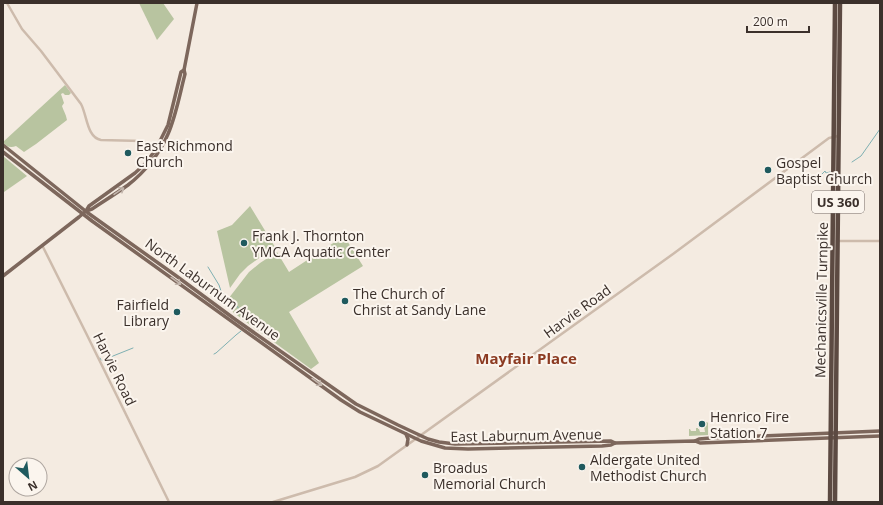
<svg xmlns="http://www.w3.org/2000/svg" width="883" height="505" font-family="'Open Sans',sans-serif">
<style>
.green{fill:#b8c4a0}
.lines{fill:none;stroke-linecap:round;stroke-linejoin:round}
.stream{stroke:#7fb0b2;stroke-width:1}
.minor{stroke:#cdbbac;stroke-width:2.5}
.major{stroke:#7d675c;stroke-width:3.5}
.highway{stroke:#5c4a42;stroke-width:4.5}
.oneway{stroke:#c2b5ac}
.poi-dot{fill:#1f5a5e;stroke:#fbf5ee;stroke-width:1.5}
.labels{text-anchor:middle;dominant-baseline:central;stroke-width:4;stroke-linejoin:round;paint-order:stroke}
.shield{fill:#fbf5ee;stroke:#756b66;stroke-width:1}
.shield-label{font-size:13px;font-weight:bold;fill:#3b302b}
.poi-label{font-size:14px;fill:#3b302b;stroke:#fbf5ee;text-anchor:start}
.street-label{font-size:14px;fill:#3b302b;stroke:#fbf5ee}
.neighbourhood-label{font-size:15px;font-weight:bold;fill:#8c3b22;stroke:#fbf5ee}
</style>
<rect width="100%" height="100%" fill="#f4ebe1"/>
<!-- green -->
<g class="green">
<polygon points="139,3 163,3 174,19 157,40"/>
<path d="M65 85 71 93 69 95H65L63 93 61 94 64 103 62 106C63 110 66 114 67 120L36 144 24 152 16 146C11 148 6 147 3 142Z"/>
<polygon points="3,156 27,176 4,192 3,192"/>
<polygon points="250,206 275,247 248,266 240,274 230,288 217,231 232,225"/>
<polygon points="344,236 363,266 289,312 319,363 311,369 242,319 225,306 225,303 249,272 260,263 277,252 289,272"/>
<polygon points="706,422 707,422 708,423 708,435 689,436 689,429 690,429 691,431 696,431 696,428 698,428 698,429 699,429 700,432 705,432 704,426 706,425"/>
</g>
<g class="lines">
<!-- stream -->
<g class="stream">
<polyline points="852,162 861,156 880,129"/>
<polyline points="814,176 821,175 825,171 826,173 830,172"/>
<polyline points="208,267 219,285 221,291 224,294"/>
<path d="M230 300C236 304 243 312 243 319"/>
<polyline points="214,354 216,353 236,335 241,331"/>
<polyline points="100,358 101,360"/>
<polyline points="103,360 133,348"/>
</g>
<!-- minor -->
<g class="minor">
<path d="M7 3 22 29 41 51 81 104C87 115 87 138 101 140L142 141 157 149"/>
<polyline points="837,241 880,241"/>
<polyline points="42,245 86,333 169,502"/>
<polyline points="273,502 355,477 378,466 673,254 829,138 838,136"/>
</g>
<!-- major -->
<g class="major">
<polyline points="3,145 88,213 175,275 236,320 356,404 398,425 428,439 439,442 455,444 611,441 615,443"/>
<polyline points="3,152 92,221 341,400 360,412 421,441 445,448 468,449 602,446 611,445 615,443 695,441 700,443 880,436"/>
<path d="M86 211 92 209C104 201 117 193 128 185 145 172 160 153 168 134 176 116 180 93 185 74L184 70 197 3"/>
<polyline points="3,276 79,217 86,211 89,206 135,173 146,163 156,149 168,125 181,72 184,70"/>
<polyline points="406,434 408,439 407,445"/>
<polyline points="695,441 699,439 711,438 880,431"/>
</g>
<!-- highway -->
<g class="highway">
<polyline points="830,502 835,3"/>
<polyline points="835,502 840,3"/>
</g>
</g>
<!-- one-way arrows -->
<defs><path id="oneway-shaft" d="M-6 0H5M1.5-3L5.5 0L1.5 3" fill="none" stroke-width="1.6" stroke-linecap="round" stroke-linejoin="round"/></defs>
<g class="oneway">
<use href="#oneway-shaft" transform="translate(119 191) rotate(-34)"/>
<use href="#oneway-shaft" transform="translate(176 281) rotate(36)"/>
<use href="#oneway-shaft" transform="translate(317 382) rotate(36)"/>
</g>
<!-- markers -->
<g class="poi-dot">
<circle cx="128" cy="153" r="4"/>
<circle cx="768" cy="170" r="4"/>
<circle cx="244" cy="243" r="4"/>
<circle cx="345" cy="301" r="4"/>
<circle cx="177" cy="312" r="4"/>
<circle cx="702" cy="424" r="4"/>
<circle cx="582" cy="467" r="4"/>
<circle cx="425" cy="475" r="4"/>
</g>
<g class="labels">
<!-- shield labels -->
<rect class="shield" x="812" y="191" width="52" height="22" rx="3"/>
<g class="shield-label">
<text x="838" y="202">US 360</text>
</g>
<!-- poi labels -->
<g class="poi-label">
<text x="136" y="145">East Richmond<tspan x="136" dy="16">Church</tspan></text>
<text x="776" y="162">Gospel<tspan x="776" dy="16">Baptist Church</tspan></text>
<text x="252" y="235">Frank J. Thornton<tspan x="252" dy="16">YMCA Aquatic Center</tspan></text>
<text x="353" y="293">The Church of<tspan x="353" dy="16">Christ at Sandy Lane</tspan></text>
<text x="169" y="304" text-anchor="end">Fairfield<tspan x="169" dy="16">Library</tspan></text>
<text x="710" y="416">Henrico Fire<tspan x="710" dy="16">Station 7</tspan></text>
<text x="590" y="459">Aldergate United<tspan x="590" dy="16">Methodist Church</tspan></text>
<text x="433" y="467">Broadus<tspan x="433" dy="16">Memorial Church</tspan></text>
</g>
<!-- street labels -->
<g class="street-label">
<text transform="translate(213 289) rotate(36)">North Laburnum Avenue</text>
<text transform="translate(821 300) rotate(-89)">Mechanicsville Turnpike</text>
<text transform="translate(577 311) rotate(-36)">Harvie Road</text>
<text transform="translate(115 369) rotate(64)">Harvie Road</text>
<text transform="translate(526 435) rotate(-1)">East Laburnum Avenue</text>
</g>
<!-- neighbourhood labels -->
<g class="neighbourhood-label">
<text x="526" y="358">Mayfair Place</text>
</g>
</g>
<!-- border -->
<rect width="883" height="505" fill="none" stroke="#3b302b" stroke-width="8"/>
<!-- north arrow -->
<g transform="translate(28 477) rotate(152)"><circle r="19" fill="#fbf5ee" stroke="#aea6a0"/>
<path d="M0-3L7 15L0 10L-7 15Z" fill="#1f5a5e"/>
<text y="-6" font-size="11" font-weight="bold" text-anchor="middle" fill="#3b302b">N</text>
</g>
<!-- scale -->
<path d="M747 26v6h62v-6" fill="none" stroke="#3b302b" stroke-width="2"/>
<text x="753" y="26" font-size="12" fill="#3b302b" stroke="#fbf5ee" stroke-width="3" paint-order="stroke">200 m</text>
</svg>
